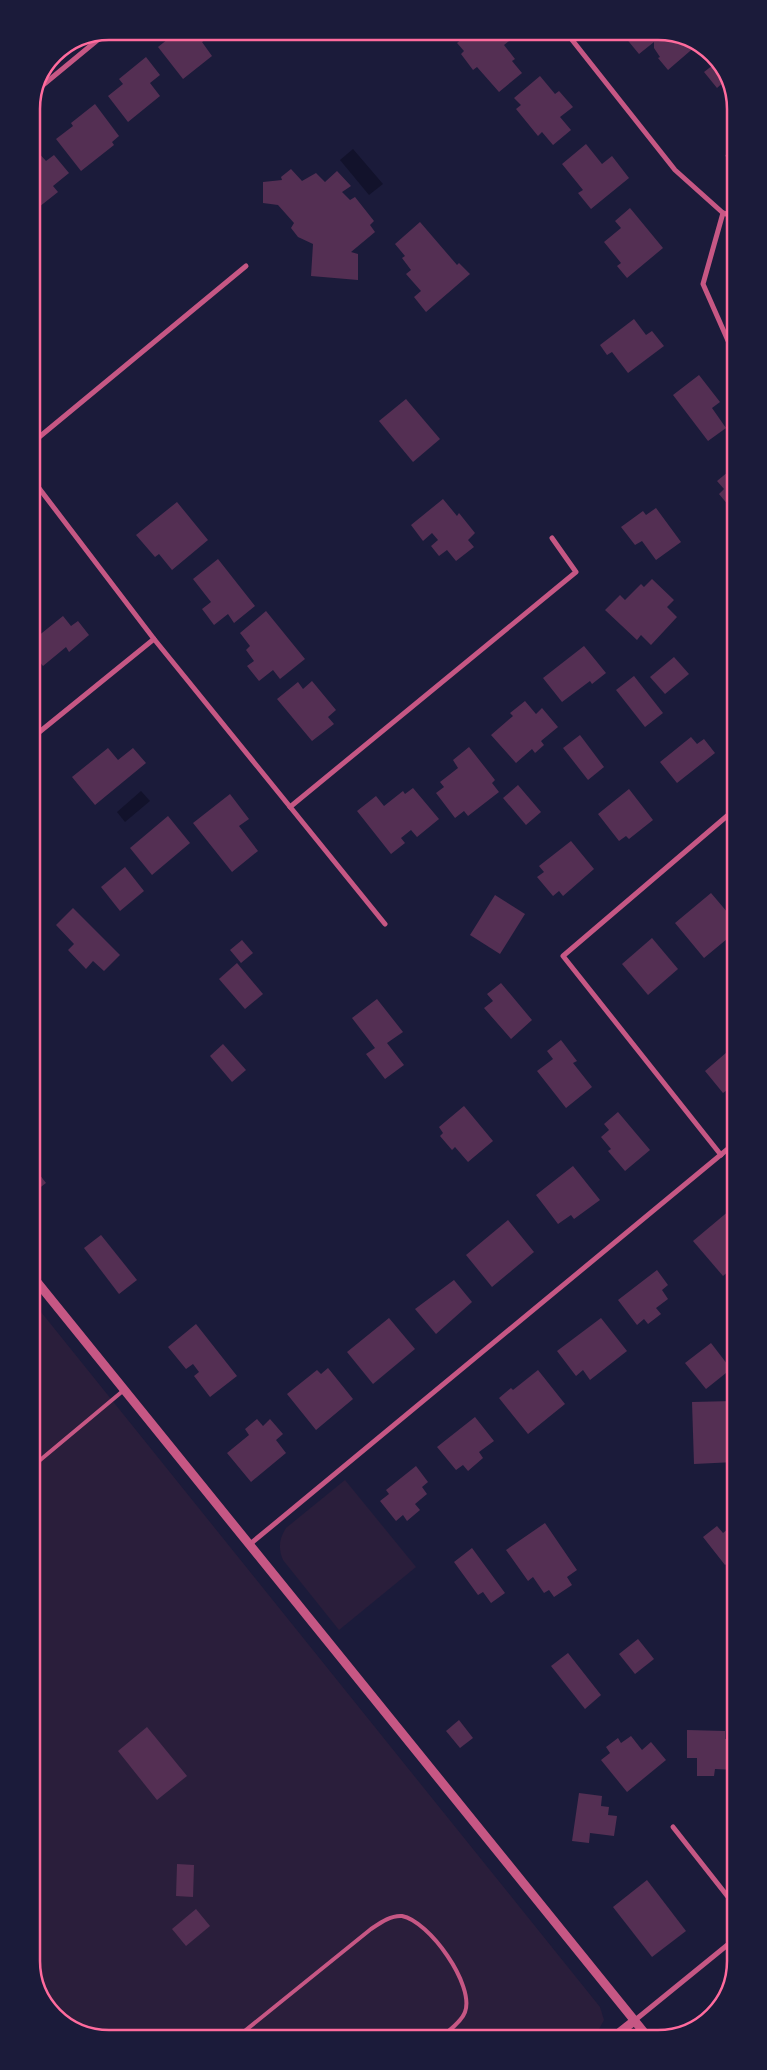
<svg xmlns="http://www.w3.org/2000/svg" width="767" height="2070" font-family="'Golos Text',sans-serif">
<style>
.green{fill:#2a1e3b}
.water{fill:#12122b}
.building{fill:#542f53}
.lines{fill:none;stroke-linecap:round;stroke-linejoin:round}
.service{stroke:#c65784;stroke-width:4}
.minor{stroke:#c65784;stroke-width:5}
.tertiary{stroke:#c65784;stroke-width:9}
.rim{fill:none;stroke:#ff6b9d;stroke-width:2.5}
</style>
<rect width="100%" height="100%" fill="#1b1b3a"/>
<!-- green -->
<g class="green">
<polygon points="33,1302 600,2007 604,2020 598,2031 591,2036 103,2039 61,2023 34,1982"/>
<path d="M345 1480 416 1567 339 1630 283 1560C278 1548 279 1539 286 1528Z"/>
</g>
<!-- water -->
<g class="water">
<polygon points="353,149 383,184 369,195 340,160"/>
<polygon points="141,791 150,801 125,822 117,812"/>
</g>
<!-- building -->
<g class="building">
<polygon points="178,31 204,31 209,37 202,42 212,56 183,79 158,47"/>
<polygon points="471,31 483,31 485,34 488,31 507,31 513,38 504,45 515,59 512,61 522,73 499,92 477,67 473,70 461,54 464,51 457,43"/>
<polygon points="620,31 664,31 697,45 668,70 658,58 660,57 654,48 654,42 639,54"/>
<polygon points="146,57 160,75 150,83 160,96 128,122 108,96 123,84 119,79"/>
<polygon points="717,62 727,79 717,88 704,72"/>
<polygon points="540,76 555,94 559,91 573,107 560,117 571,130 553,145 542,132 538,136 516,109 521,105 514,98"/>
<polygon points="95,104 119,136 112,142 114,145 81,171 56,139 73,126 71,123"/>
<polygon points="733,143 733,161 725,156"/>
<polygon points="586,144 602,164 612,156 629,178 591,209 578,193 583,190 562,164"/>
<polygon points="35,149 46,161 54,155 69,173 53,186 58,192 39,207 32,198 31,152"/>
<polygon points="291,169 302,181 316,173 325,182 337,171 351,186 342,192 350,200 355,197 374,221 370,225 375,232 351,252 358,254 358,280 311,276 313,244 298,237 291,228 294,223 278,205 263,203 263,182 282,180 281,177"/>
<polygon points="630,208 663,248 627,278 617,266 621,263 604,242 621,228 615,221"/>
<polygon points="420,222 457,265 459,263 470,274 426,312 414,297 421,291 406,274 411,270 402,258 405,256 395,244"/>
<polygon points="634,319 646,335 652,331 664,346 628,373 612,352 607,355 600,345"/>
<polygon points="699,375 720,402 712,408 726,428 708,441 673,395"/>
<polygon points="406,399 440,439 413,462 379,421"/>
<polygon points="734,467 734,512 719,494 724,489 717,481"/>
<polygon points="443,499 457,516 459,513 475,533 468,540 474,547 456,561 447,550 439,556 431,546 438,540 432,533 423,541 411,525"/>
<polygon points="177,502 208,540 172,570 159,554 155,557 136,535"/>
<polygon points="656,508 681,542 656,560 642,541 635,545 621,527 643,511 646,515"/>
<polygon points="218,559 255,606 234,623 228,614 214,625 202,609 211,602 193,579"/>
<polygon points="652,579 674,600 667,607 677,617 651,645 641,635 637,640 605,610 620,595 625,600 641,584 644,587"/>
<polygon points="266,611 305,659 280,679 273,670 259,681 247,666 254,661 246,650 250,646 240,633"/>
<polygon points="63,616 71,626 78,621 89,635 69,652 66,647 43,666 32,653 32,641"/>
<polygon points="584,646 606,673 592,684 590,681 562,702 543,678"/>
<polygon points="674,657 689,674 665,694 650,677"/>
<polygon points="634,676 663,713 645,727 616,690"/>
<polygon points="312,681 336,710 328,717 334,724 312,741 277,699 298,682 303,689"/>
<polygon points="525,701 536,714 542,708 558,727 541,741 544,745 535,753 532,749 516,763 491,735 513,716 510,713"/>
<polygon points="580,735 604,767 588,780 563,748"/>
<polygon points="691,737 697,744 704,739 715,753 677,783 660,762"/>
<polygon points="469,747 495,780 492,783 499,792 468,816 464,811 455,818 436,793 444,787 440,782 458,768 453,760"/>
<polygon points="108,748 118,760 133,748 146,763 95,805 72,777"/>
<polygon points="518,785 541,812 526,825 503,798"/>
<polygon points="413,788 439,819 417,837 411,830 401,838 405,843 391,854 357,811 376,796 384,806 403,791 405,794"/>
<polygon points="629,789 653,820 629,839 626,836 619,841 598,814"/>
<polygon points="230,794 249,819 239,826 258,851 232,872 193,823"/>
<polygon points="168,816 190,843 152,875 130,848"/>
<polygon points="571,841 594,869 563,896 559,891 553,896 537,877 544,872 539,866"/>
<polygon points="125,867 144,891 120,911 101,887"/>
<polygon points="711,893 734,920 734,927 730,930 733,934 704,958 675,923"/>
<polygon points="495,895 525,914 500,954 470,935"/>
<polygon points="73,908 120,955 104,971 93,961 86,969 68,950 74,944 56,925"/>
<polygon points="652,938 678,969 648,995 622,964"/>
<polygon points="242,940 253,953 241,963 230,950"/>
<polygon points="237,963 263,994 245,1009 219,979"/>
<polygon points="501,983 532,1020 511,1039 484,1008 493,1001 487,994"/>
<polygon points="377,999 403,1032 387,1043 404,1065 385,1079 366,1054 375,1048 352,1018"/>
<polygon points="561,1040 577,1061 573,1063 592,1087 566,1108 537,1071 553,1059 547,1051"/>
<polygon points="223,1044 246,1070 232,1082 210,1056"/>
<polygon points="734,1046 734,1092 731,1087 723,1093 705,1071"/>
<polygon points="464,1106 493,1141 468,1162 455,1147 452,1150 440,1136 443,1133 439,1127"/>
<polygon points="618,1112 650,1150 625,1171 608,1151 611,1149 601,1137 609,1130 604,1124"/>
<polygon points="33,1166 46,1183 33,1193"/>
<polygon points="573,1166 600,1200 574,1219 571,1215 558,1224 536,1195"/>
<polygon points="730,1210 735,1216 735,1266 723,1276 693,1241"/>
<polygon points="508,1220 534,1252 492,1287 466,1255"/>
<polygon points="101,1235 137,1280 119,1294 84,1248"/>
<polygon points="657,1270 668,1285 662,1290 668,1299 656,1308 661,1314 648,1324 644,1319 637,1325 618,1300"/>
<polygon points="454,1280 472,1302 436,1334 415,1309"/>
<polygon points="389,1318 415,1349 373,1384 347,1352"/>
<polygon points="601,1318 627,1351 590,1380 583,1370 576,1376 557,1351"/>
<polygon points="196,1324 237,1376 210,1397 194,1376 199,1372 193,1364 186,1369 168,1347"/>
<polygon points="711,1343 731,1369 706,1389 685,1363"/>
<polygon points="328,1368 353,1399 316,1430 287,1394 317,1370 321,1374"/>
<polygon points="538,1370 565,1404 528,1434 499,1398 511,1388 513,1390"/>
<polygon points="733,1401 735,1462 694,1464 692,1402"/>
<polygon points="475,1417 494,1441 479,1452 483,1458 468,1471 463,1465 456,1470 437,1447"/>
<polygon points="257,1419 263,1426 270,1419 283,1434 276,1440 286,1453 251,1482 227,1453 249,1435 245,1429"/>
<polygon points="416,1466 428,1482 422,1487 427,1494 415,1504 420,1510 407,1521 403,1515 396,1521 380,1501 389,1494 386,1490"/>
<polygon points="545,1523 577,1570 567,1577 572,1585 554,1597 549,1590 544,1593 533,1577 528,1581 506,1550"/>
<polygon points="734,1524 735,1566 731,1560 725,1565 703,1537 717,1526 723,1533"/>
<polygon points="472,1548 505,1593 491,1603 483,1592 478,1595 454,1562"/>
<polygon points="638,1639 654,1659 635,1674 619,1654"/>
<polygon points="568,1653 601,1695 585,1709 551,1666"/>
<polygon points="459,1720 473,1738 460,1748 446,1731"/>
<polygon points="147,1727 187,1776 157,1800 118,1751"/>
<polygon points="687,1730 725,1731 725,1739 735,1739 735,1770 715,1769 714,1776 697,1776 697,1758 687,1758"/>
<polygon points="631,1736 642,1750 651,1742 666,1760 627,1792 601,1760 610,1753 606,1747 618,1738 621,1743"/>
<polygon points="579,1793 602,1796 601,1806 609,1807 608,1815 617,1816 614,1836 590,1833 589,1843 572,1841"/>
<polygon points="177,1864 194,1865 193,1897 176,1896"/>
<polygon points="647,1880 686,1931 652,1957 613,1907"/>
<polygon points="196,1909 210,1926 186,1946 172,1929"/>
</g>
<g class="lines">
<!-- service -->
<g class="service">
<polyline points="33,1466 124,1390"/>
<path d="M236 2038 371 1929C380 1923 391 1915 402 1916 429 1921 475 1985 465 2012 462 2021 449 2031 441 2037"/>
</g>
<!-- minor -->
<g class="minor">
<polyline points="565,31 675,170 723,213 733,216"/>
<polyline points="37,90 106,33"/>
<polyline points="723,213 703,284 733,352"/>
<polyline points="32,443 246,266"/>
<polyline points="32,479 154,639 385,924"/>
<polyline points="32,738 154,639"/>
<polyline points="290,807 576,572 552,538"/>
<polyline points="721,1155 563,956 734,810"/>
<polyline points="249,1545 735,1143"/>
<polyline points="673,1827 736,1907"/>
<polyline points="634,2021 736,1938"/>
</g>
<!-- tertiary -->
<g class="tertiary">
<polyline points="33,1277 647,2036"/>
<polyline points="615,2036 634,2021"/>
</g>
</g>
<!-- crop -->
<path d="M0 0H767V2070H0ZM109 40H658A69 69 0 0 1 727 109V1961A69 69 0 0 1 658 2030H109A69 69 0 0 1 40 1961V109A69 69 0 0 1 109 40Z" fill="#1b1b3a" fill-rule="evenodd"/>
<path class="rim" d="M109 40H658A69 69 0 0 1 727 109V1961A69 69 0 0 1 658 2030H109A69 69 0 0 1 40 1961V109A69 69 0 0 1 109 40Z"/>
</svg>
